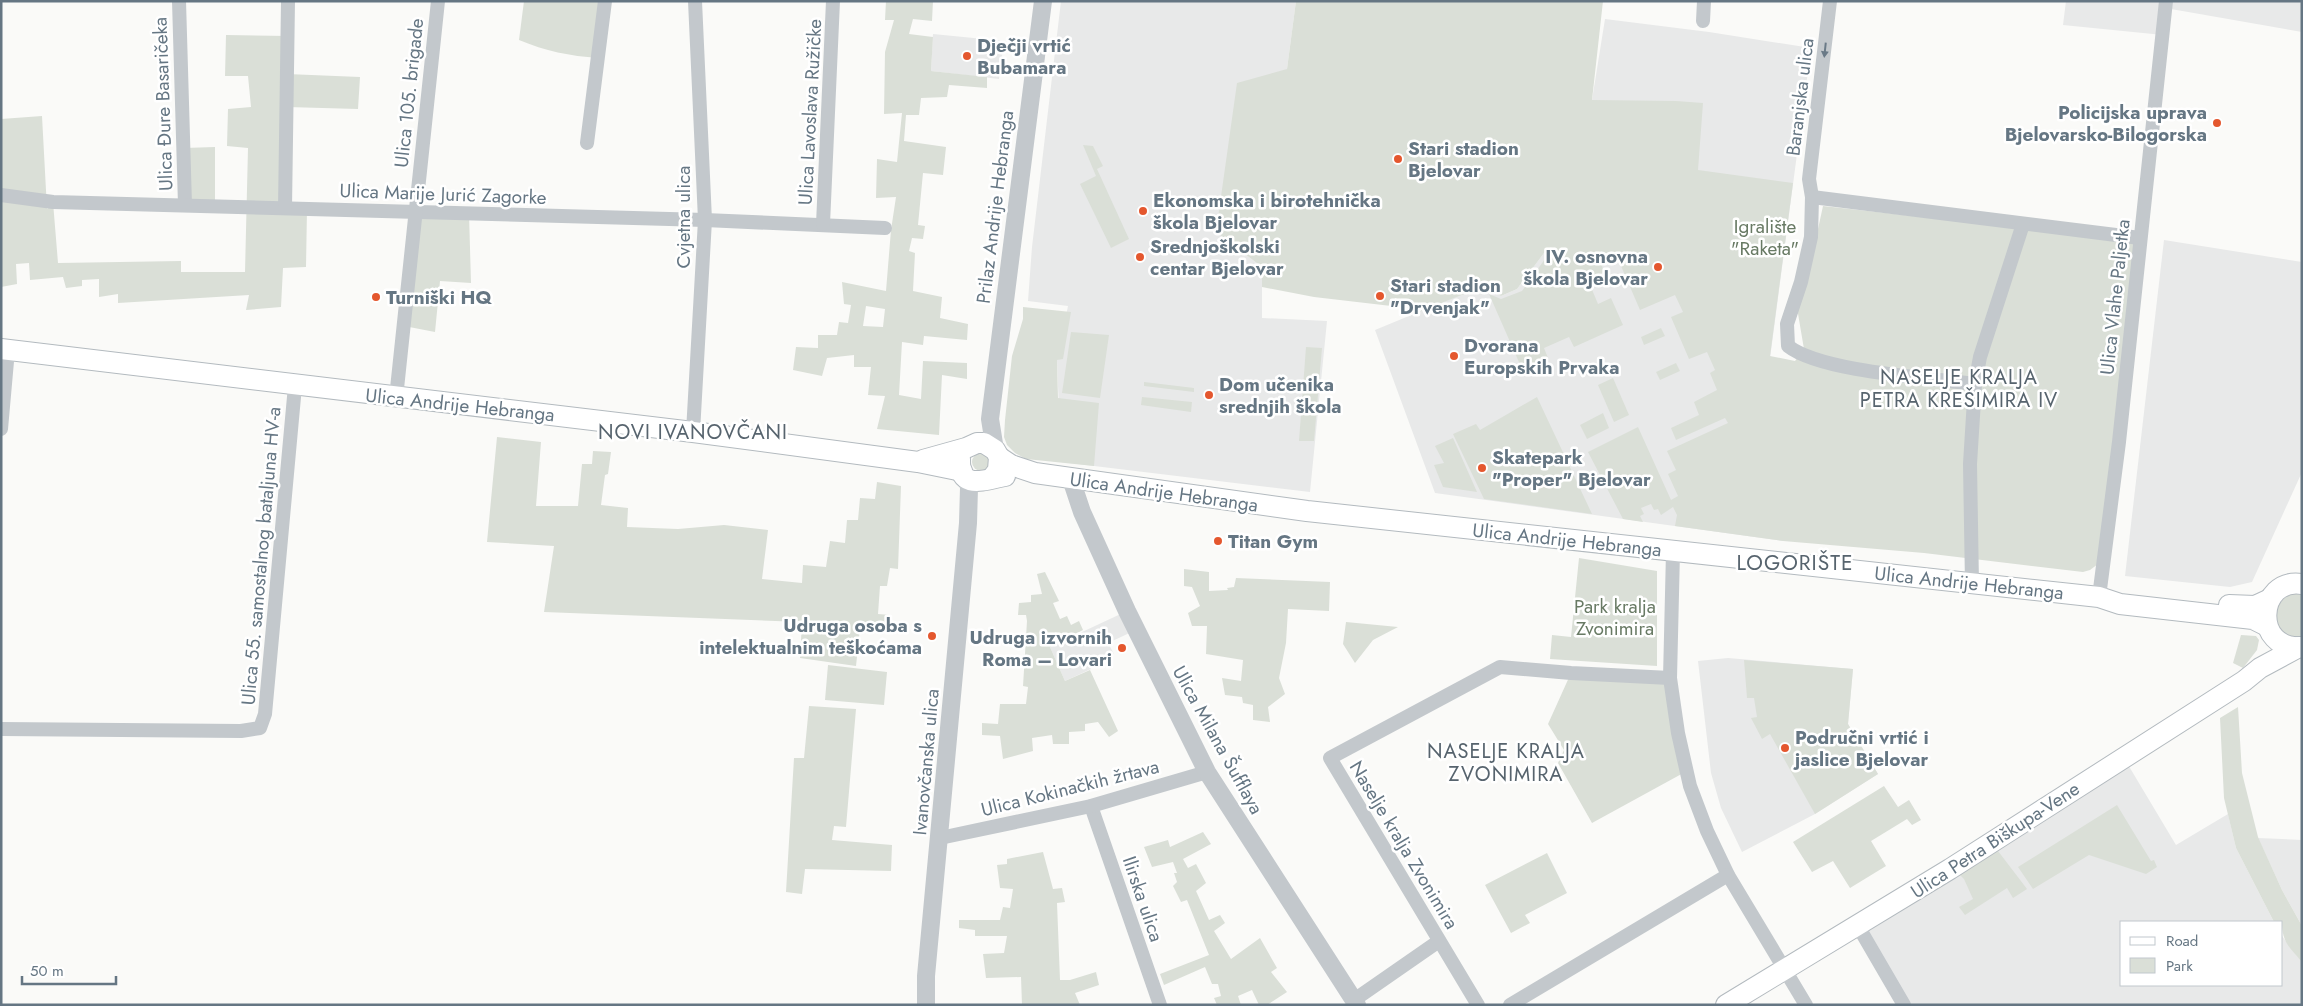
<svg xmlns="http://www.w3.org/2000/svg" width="2303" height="1006" font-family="Jost,sans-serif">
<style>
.built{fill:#e8e9e9}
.green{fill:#dadfd7;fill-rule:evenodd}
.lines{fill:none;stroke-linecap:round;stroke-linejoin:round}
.secondary-casing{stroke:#b3babf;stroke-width:22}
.minor{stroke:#c3c8cc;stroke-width:14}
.tertiary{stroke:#c3c8cc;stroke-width:18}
.secondary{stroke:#fff;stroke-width:20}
.oneway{fill:#6a7a87}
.poi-dot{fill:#e4572e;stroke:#fff;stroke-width:2}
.labels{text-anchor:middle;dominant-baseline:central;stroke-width:5;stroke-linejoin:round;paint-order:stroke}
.poi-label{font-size:19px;font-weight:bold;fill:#657683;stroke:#fff;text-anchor:start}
.street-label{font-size:19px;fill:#657683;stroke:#fff}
.park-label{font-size:19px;fill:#687a64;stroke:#fff}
.neighbourhood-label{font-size:20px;letter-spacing:1px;fill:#57646e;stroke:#fff}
.quarter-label{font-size:21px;letter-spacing:1px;fill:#57646e;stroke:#fff}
</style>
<rect width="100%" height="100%" fill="#fafaf8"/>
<!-- built -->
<g class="built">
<polygon points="1061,1 1296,1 1287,69 1216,232 1262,267 1262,318 1327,321 1310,492 1061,462 1057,360 1068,306 1028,301 1032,247"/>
<polygon points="2066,1 2166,1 2163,35 2063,25"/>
<polygon points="2172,1 2302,1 2302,32 2171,9"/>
<polygon points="1605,19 1709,32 1811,48 1769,366 1783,541 1435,493 1375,330 1484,285 1501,296 1517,289 1547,249 1588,125"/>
<polygon points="933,34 1004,41 999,79 931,71"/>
<polygon points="2164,240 2302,262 2302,472 2252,582 2230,587 2125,576"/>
<polygon points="1127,611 1136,630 1108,643 1114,654 1090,666 1091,669 1065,681 1050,647"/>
<polygon points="1728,658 1853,669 1848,724 1878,774 1815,814 1742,852 1721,808 1711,773 1698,661"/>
<polygon points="2124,758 2176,845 2228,814 2236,848 2274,922 2122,922 2122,985 2282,985 2282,936 2302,962 2302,1005 1904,1005 1858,926"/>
<polygon points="2258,838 2302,840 2302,926 2282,890"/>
</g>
<!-- green -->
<g class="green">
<path d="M524 1H605L598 58C570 56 545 51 519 40Z"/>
<path d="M886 1H933L932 21 913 19 909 34 933 37 931 71 987 77V88L949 85 947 97 921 98 919 115H906L904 141 946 147 943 175 923 173 918 225 925 226 923 239 912 238 909 251 915 253 913 291 942 297 940 318 968 324 967 340 924 336 923 345 902 342 899 395 921 399 923 361 967 363V379L942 375 939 435 877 429 885 396 868 395 871 367H854V355L827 358 822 376 793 370 796 347 818 348V335H837L839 322 848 323 851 305 844 304 842 282 886 291 891 230 896 197 876 198 877 159 897 162 902 113 884 114 885 52 894 20H885ZM866 306 885 309 883 327 863 326Z"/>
<polygon points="1296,1 1603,1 1592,100 1676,101 1703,103 1698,170 1793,183 1770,356 1795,361 1804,349 1796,302 1805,289 1823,206 2137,241 2098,564 2090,570 2083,572 1924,553 1783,541 1675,526 1677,515 1673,507 1661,515 1658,509 1654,510 1651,504 1641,508 1644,514 1640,516 1643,522 1623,519 1588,452 1638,427 1671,500 1678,496 1668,474 1676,470 1667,451 1728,423 1725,418 1676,440 1671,428 1699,415 1694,402 1717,390 1710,373 1715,370 1707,352 1689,359 1671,317 1683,312 1675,295 1640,310 1618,259 1602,266 1604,272 1588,280 1598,304 1611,298 1623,325 1574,347 1569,337 1544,348 1548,358 1522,369 1489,294 1501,299 1522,291 1550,252 1547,249 1517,289 1501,296 1484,286 1419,312 1417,309 1314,297 1262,287 1262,267 1216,232 1237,83 1287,69"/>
<polygon points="226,35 288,36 287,74 360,77 358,109 287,107 285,207 307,209 306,267 283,268 281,307 246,310 249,295 118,303 118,294 99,297 99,279 82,280 82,286 66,288 63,277 30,280 29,263 16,264 17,284 1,287 1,119 42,116 47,209 53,202 58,263 181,261 181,272 245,272 248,148 227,146 228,109 251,107 248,76 225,76"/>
<polygon points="1083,145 1093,146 1103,166 1097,169 1129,239 1111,248 1080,184 1096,176"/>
<polygon points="215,147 215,205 185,205 184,148"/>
<polygon points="416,211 469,213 471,283 440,281 435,332 404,326"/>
<polygon points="1023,307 1071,312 1063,359 1057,360 1058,398 1099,403 1094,466 1026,459 1015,453 1007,445 1004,437 1005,420 1012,356 1023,319"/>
<polygon points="1661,328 1665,336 1644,345 1641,337"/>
<polygon points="1071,332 1109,335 1100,398 1062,393"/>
<polygon points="1306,347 1322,348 1314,441 1299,441"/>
<polygon points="1676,363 1680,371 1660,380 1656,372"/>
<polygon points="1613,378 1629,415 1614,422 1598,385"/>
<polygon points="1144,382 1194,388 1194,392 1144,386"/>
<polygon points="1142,397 1192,402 1191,412 1141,405"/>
<polygon points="1537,397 1592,514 1484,499 1453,434 1476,424 1480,430"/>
<polygon points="1603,413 1609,428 1587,439 1580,425"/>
<polygon points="497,437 541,442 536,506 578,506 582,464 592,464 593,451 611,452 608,474 605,475 601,505 628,508 627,527 678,529 724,525 768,530 762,579 802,583 803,565 826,567 830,541 845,543 847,520 858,520 860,498 875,499 877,482 901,486 898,569 890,568 887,586 880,586 878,614 891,615 888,630 860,628 856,666 800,658 802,622 544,612 554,546 487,542"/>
<polygon points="1453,438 1477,492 1443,487 1434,465 1444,463 1435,446"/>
<circle cx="981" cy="462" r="9"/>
<polygon points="1579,558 1657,571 1657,666 1550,659 1552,635 1571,637"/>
<polygon points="1184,569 1209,572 1209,591 1228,590 1227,588 1234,587 1236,578 1330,582 1329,611 1288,609 1286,643 1279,678 1285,694 1268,707 1270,722 1253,720 1253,705 1243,703 1242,697 1225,695 1222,678 1241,681 1243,660 1206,654 1207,626 1192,626 1188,613 1200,606 1192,587 1184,586"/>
<polygon points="1045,572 1059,601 1053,603 1060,619 1067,616 1071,625 1079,621 1083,630 1050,647 1065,681 1090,670 1118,731 1109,737 1098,722 1085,724 1085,731 1069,732 1069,744 1053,744 1052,735 1032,738 1033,751 1003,759 1000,736 982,735 982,723 998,724 1000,704 1026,704 1028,687 1023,686 1027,621 1026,615 1018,615 1019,603 1031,602 1031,595 1042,594 1037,574"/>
<path d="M2294 593H2302V637C2273 641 2266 603 2294 593Z"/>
<polygon points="1346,622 1398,627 1373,640 1355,663 1343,644"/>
<polygon points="2241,635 2256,636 2259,640 2257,650 2243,668 2233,663"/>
<polygon points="1744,660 1853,669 1848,724 1878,774 1815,814 1770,734 1762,739 1751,718 1757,717 1754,698 1747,698"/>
<polygon points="828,665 887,672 884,705 825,700"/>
<polygon points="1571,673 1670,678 1687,771 1592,823 1558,763 1564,750 1548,724"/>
<polygon points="809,706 856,709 846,827 834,826 832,840 892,845 891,871 805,869 802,894 786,892 794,758 804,758"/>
<path d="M2238 707 2242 773 2258 837 2282 890 2302 926V962C2289 947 2282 942 2282 922H2274L2236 848 2224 798 2220 718Z"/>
<polygon points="1884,786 1898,807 1909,800 1921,820 1912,825 1907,819 1871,841 1886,866 1850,888 1833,861 1812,872 1793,842"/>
<polygon points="2117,805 2151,861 2154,860 2157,867 2146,874 2089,855 2033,889 2018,867"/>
<polygon points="1203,832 1211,844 1183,859 1188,868 1196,864 1206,883 1196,891 1209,920 1220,915 1225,923 1214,931 1231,959 1260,938 1277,968 1271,972 1287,992 1267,1005 1259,1005 1252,990 1238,996 1241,1005 1217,1005 1214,998 1221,996 1218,984 1212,984 1205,967 1164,985 1160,974 1209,955 1187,900 1181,902 1173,886 1177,882 1174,873 1177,873 1173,862 1152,867 1144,847 1168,840 1170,847"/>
<polygon points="1998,851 2027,889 2013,898 2007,888 1965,915 1959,907 1973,899 1964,879 1959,874"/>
<polygon points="1043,852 1053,889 1062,888 1065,902 1057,903 1060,980 1070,980 1096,972 1099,985 1075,993 1080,1005 1022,1005 1021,977 986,978 983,954 1004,953 1007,936 975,936 975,930 959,928 959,920 1000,920 1003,907 1010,908 1013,889 1000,888 997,865 1007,864 1007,859"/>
<polygon points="1547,853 1567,893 1525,915 1530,923 1511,933 1485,885"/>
</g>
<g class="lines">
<!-- secondary casing -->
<g class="secondary-casing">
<g id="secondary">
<polyline points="1,349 693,432 918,462 962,471"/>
<polyline points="999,457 1011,465 1035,473 1307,511 2099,597 2120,604 2253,619 2267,626"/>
<path d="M960 459C959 492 986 479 1005 476"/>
<polyline points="923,460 966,448 977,443 984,443 995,450 999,457 998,470 992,478"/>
<path d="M2302 584C2257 577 2252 651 2302 647"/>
<polyline points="2229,605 2255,606 2270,599"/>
<polyline points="1726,1005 1950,869 2244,681 2260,668 2299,647"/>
</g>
</g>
<!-- minor -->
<g class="minor">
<polyline points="179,1 185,205"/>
<path d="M1830 1 1809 179 1812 197 1811 237 1801 282 1787 324 1788 346C1821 372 1931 378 1975 384"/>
<polyline points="1703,21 1704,1"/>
<polyline points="587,143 605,1"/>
<polyline points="1,195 53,202 705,220 885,228"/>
<polyline points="1812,197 2140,238"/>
<polyline points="285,208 288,1"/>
<polyline points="823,224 833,1"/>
<polyline points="396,398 438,1"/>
<polyline points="1,429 8,350"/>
<polyline points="693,432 705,220 695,1"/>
<polyline points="1673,552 1670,678 1678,733 1690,786 1707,831 1728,875 1806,1005"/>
<polyline points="1972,584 1970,464 1975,384 1980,357 2023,224"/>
<polyline points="2099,597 2119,442 2166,1"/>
<polyline points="1,729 241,731 260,728 265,714 295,386"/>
<polyline points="1091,806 1160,1005"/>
<polyline points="940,838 1091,806 1207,772"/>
<polyline points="1858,926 1904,1005"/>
<polyline points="1354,1000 1439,941"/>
<polyline points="1478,1005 1330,758 1500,667 1571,673 1670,678"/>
<polyline points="1510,1005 1728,875"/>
</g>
<!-- tertiary -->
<g class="tertiary">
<polyline points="995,450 990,419 1043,1"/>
<polyline points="1071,479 1082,512 1127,611 1207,772 1357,1005"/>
<polyline points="926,1005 926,976 968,523 969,488 967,477"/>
</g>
<!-- secondary -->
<use href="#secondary" class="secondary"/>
</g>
<!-- one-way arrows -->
<defs><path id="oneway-solid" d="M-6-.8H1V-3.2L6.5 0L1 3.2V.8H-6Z" transform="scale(1.25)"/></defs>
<use class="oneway" href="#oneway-solid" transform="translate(1825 50) rotate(96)"/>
<!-- markers -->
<g class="poi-dot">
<circle cx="967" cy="56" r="5"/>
<circle cx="2217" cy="123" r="5"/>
<circle cx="1398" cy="159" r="5"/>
<circle cx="1143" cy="211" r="5"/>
<circle cx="1140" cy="257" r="5"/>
<circle cx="1658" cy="267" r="5"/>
<circle cx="1380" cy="296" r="5"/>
<circle cx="376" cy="297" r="5"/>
<circle cx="1454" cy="356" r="5"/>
<circle cx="1209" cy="395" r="5"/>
<circle cx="1482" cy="468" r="5"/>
<circle cx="1218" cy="541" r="5"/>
<circle cx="932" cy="636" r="5"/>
<circle cx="1122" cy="648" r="5"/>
<circle cx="1785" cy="748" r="5"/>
</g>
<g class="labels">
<!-- poi labels -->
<g class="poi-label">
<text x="977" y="45">Dječji vrtić<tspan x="977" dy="22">Bubamara</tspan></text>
<text x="2207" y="112" text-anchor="end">Policijska uprava<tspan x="2207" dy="22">Bjelovarsko-Bilogorska</tspan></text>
<text x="1408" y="148">Stari stadion<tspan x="1408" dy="22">Bjelovar</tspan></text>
<text x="1153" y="200">Ekonomska i birotehnička<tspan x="1153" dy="22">škola Bjelovar</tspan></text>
<text x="1150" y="246">Srednjoškolski<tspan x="1150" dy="22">centar Bjelovar</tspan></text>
<text x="1648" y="256" text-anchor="end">IV. osnovna<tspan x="1648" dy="22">škola Bjelovar</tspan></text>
<text x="1390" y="285">Stari stadion<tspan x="1390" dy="22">"Drvenjak"</tspan></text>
<text x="386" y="297">Turniški HQ</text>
<text x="1464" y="345">Dvorana<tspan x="1464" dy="22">Europskih Prvaka</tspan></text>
<text x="1219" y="384">Dom učenika<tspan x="1219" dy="22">srednjih škola</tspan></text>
<text x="1492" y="457">Skatepark<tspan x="1492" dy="22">"Proper" Bjelovar</tspan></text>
<text x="1228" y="541">Titan Gym</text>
<text x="922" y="625" text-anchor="end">Udruga osoba s<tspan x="922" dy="22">intelektualnim teškoćama</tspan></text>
<text x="1112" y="637" text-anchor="end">Udruga izvornih<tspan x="1112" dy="22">Roma – Lovari</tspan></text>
<text x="1795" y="737">Područni vrtić i<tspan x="1795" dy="22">jaslice Bjelovar</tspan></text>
</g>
<!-- street labels -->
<g class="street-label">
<text transform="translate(409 93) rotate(-84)">Ulica 105. brigade</text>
<text transform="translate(1800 97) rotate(-83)">Baranjska ulica</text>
<text transform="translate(163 104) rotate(-92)">Ulica Đure Basaričeka</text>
<text transform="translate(810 112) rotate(-87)">Ulica Lavoslava Ružičke</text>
<text transform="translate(443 194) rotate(2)">Ulica Marije Jurić Zagorke</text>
<text transform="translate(995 207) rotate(-83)">Prilaz Andrije Hebranga</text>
<text transform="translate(683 217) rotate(-90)">Cvjetna ulica</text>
<text transform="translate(2115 297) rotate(-84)">Ulica Vlahe Paljetka</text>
<text transform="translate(460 405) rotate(6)">Ulica Andrije Hebranga</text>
<text transform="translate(1164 492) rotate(8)">Ulica Andrije Hebranga</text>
<text transform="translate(1567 540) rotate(6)">Ulica Andrije Hebranga</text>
<text transform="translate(261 556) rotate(-85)">Ulica 55. samostalnog bataljuna HV-a</text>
<text transform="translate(1969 583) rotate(6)">Ulica Andrije Hebranga</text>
<text transform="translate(1218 740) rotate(61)">Ulica Milana Šufflaya</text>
<text transform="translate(926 762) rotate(-85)">Ivanovčanska ulica</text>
<text transform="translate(1070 788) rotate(-14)">Ulica Kokinačkih žrtava</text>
<text transform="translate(1995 840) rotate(-33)">Ulica Petra Biškupa-Vene</text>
<text transform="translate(1404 845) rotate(59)">Naselje kralja Zvonimira</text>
<text transform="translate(1143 899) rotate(71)">Ilirska ulica</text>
</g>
<!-- park labels -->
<g class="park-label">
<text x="1765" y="226">Igralište<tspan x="1765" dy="22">"Raketa"</tspan></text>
<text x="1615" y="606">Park kralja<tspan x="1615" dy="22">Zvonimira</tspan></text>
</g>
<!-- neighbourhood labels -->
<g class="neighbourhood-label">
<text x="1959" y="377">NASELJE KRALJA<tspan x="1959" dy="23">PETRA KREŠIMIRA IV</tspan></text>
<text x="693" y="432">NOVI IVANOVČANI</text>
<text x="1506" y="751">NASELJE KRALJA<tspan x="1506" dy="23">ZVONIMIRA</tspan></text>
</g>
<!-- quarter labels -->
<g class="quarter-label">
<text x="1795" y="563">LOGORIŠTE</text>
</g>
</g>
<!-- border -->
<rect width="2303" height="1006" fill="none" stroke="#657683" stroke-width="5"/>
<!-- legend -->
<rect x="2120" y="921" width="162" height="65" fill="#ffffff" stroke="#c1c8cd"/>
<rect x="2130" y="937" width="25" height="8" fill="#ffffff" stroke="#c1c8cd"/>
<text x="2166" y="946" font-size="15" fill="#657683">Road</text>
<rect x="2130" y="958" width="25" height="15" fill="#dadfd7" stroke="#c1c8cd"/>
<text x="2166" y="971" font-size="15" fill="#657683">Park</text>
<!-- scale -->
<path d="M22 976v8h94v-8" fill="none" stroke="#657683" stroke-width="2.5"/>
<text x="30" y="976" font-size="15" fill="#657683" stroke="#ffffff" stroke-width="4" paint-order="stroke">50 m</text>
</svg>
